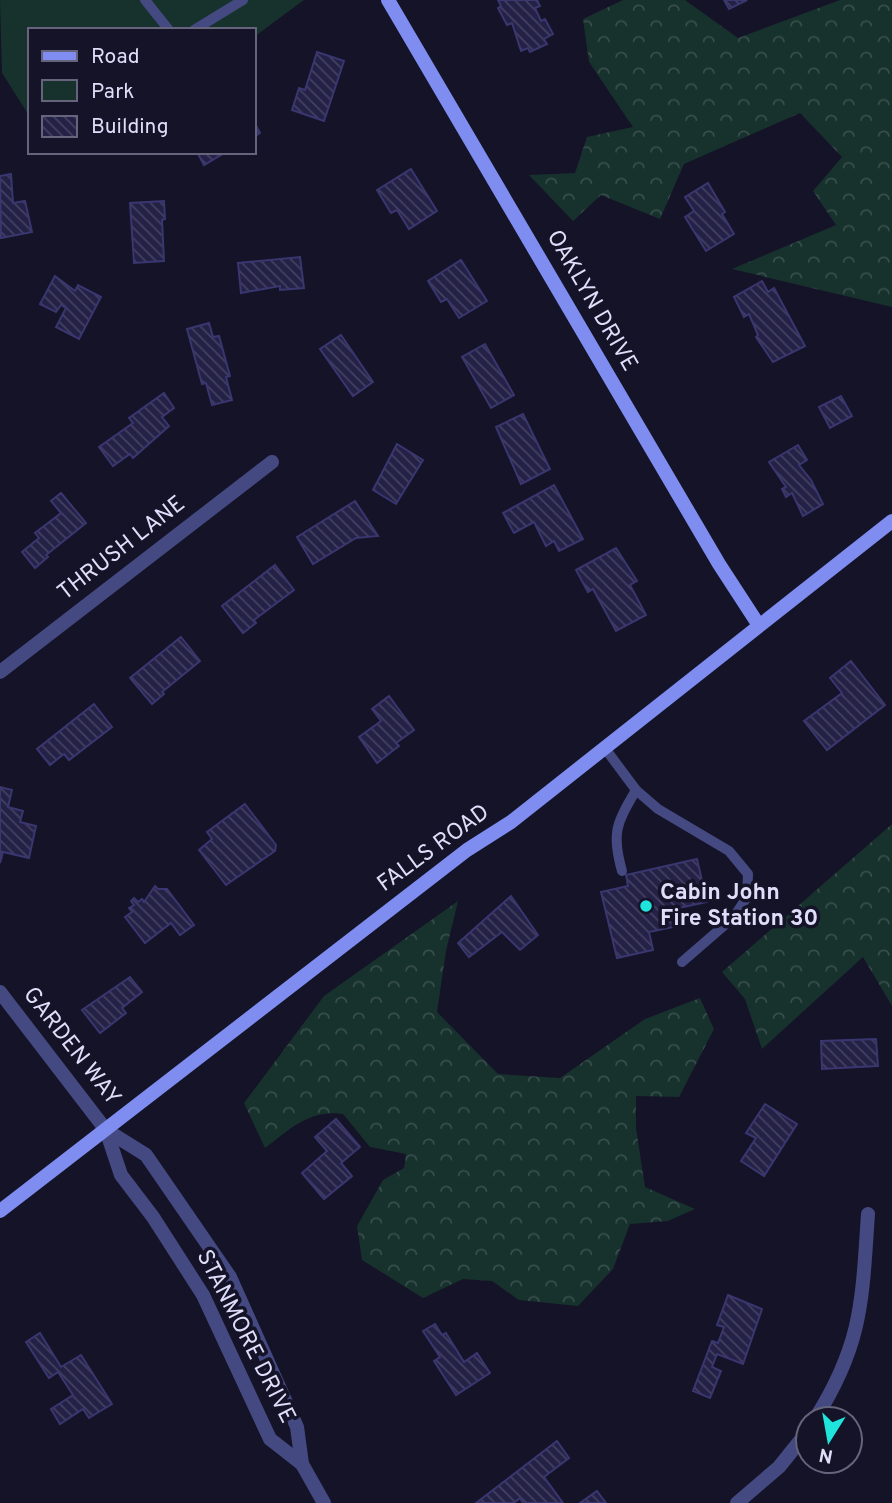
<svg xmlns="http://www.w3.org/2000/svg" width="892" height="1503" font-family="Overpass,sans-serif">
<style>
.green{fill:#17312c}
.forest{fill:url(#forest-crowns)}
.building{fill:url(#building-back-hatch);stroke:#393670;stroke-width:2}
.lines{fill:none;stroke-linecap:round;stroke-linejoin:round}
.lane{stroke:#444a81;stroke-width:10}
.street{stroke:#444a81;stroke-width:14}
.secondary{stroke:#7f8df0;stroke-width:14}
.poi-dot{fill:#1fe5dd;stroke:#141327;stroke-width:2.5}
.labels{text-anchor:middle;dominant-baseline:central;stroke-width:7;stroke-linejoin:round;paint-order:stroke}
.street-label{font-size:23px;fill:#dedefb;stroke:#141327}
.poi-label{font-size:23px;font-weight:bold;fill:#dedefb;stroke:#141327;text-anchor:start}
</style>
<defs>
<pattern id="forest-crowns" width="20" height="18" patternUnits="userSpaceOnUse" patternTransform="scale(1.75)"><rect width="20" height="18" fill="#17312c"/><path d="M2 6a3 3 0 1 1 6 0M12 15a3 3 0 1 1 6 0" fill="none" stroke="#384e4c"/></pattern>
<pattern id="building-back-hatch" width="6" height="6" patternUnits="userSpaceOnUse" patternTransform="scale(1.75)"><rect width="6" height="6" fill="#242146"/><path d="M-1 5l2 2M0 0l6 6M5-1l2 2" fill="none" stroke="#434162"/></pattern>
</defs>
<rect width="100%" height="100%" fill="#141327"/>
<!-- green -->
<polygon class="green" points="0,0 304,0 254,37 254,30 30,30 30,117 2,73"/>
<!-- forest -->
<g class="forest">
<polygon points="623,0 685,0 738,38 840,0 892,0 892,307 732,269 836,225 813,191 842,157 800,113 684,164 660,219 601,195 573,221 529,175 575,173 587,137 633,127 589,62 583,19"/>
<polygon points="892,824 892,1006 863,957 762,1049 745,999 722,972"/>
<path d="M458 901 446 951 437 1012 498 1074 560 1078 645 1019 700 998 714 1029 679 1097 636 1096V1128L645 1187 695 1209 668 1221 630 1224 613 1269 578 1306 519 1300 492 1281 463 1279 423 1298 362 1260 357 1226 383 1180 404 1168 406 1154 370 1147 343 1114C310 1109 290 1129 265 1148L244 1103 324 996Z"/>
</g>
<!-- building -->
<g class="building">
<polygon points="498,0 537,0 540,6 535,8 541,21 545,19 553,34 544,39 547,44 530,52 528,48 521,51 512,23 507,25 498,8 501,6"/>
<polygon points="724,0 747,0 729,9"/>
<polygon points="317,52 344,61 324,121 292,110 299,88 305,90"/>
<polygon points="254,122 260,133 254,137"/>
<polygon points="197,152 226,152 204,165"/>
<polygon points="411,169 437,211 409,229 397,210 391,213 377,190"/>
<polygon points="11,174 13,203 25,201 32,232 1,238 0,176"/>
<polygon points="708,183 725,212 722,214 734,234 706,251 685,217 694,211 685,197"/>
<polygon points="164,201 165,219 162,220 164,261 134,263 130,203"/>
<polygon points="300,257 304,288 280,290 280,286 241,293 238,263"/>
<polygon points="461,260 487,301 459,318 447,299 441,302 428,281"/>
<polygon points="55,276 75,291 78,285 101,297 79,339 56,327 66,308 61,305 56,312 40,304"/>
<polygon points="762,281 768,292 774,288 805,346 773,362 756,337 758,335 749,314 744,317 734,297"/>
<polygon points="209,323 213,337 219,336 230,376 226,377 232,400 212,405 206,383 202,384 187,329"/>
<polygon points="341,335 373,382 353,396 320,349"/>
<polygon points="485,344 514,395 491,408 462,357"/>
<polygon points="164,393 174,408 162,417 169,426 133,458 130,454 113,466 99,447 133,423 129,418"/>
<polygon points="841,396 852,416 830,428 819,407"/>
<polygon points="523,414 550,469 521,484 496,427"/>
<polygon points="397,444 423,460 396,504 373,490"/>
<polygon points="798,445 807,460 799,465 811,480 823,504 803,516 792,493 786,497 782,489 786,487 769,462"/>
<polygon points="554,485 583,539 559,551 554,541 546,546 534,522 514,533 503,513"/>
<polygon points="61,493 86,523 46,555 48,557 35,568 22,552 39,538 35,533 61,513 51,501"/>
<polygon points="355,501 378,536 356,538 313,564 297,537"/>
<polygon points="616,548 637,581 630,585 646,615 616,631 593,589 588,592 576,570"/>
<polygon points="275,565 294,590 254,620 256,623 243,633 222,606"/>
<polygon points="181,637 200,661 162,692 164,694 152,704 130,678"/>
<polygon points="851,661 885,705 827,750 804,721 842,693 830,678"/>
<polygon points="389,696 414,730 396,743 399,746 377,763 359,737 381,721 372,709"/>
<polygon points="94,704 112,727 69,760 64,754 50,765 37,749"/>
<polygon points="0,787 12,790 8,807 23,811 20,822 36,826 29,858 3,852 0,863"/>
<polygon points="245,804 276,845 275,851 226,885 199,850 212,839 207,832"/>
<polygon points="697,859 707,902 669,910 673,927 649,932 653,950 617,958 601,892 628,886 626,875"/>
<polygon points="155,886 158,889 167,889 194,925 180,935 171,923 145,943 125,917 132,912 129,908 134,905 131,901 134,898 138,902 142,899 144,902"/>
<polygon points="511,896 538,935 520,950 502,932 469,957 458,943"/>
<polygon points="130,977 142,992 122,1008 126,1013 100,1033 82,1010"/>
<polygon points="876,1039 878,1066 822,1069 821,1041"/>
<polygon points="765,1104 797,1124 764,1176 741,1161 756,1138 746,1133"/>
<polygon points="336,1119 360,1147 341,1163 352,1176 324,1199 302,1173 327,1151 315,1137"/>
<polygon points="728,1295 762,1309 743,1364 717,1354 712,1367 721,1371 710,1398 693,1391 712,1341 718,1343 724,1327 717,1325"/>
<polygon points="435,1324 442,1335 446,1333 464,1362 477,1353 490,1373 456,1395 434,1361 440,1357 423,1331"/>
<polygon points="40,1333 61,1367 81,1355 112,1404 89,1418 83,1409 60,1424 51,1409 73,1395 58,1372 49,1378 26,1342"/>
<polygon points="557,1441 569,1458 544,1477 563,1503 523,1503 520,1498 514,1503 476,1503"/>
<polygon points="597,1491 606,1503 580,1503"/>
</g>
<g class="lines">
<!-- lane -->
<g class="lane">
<polyline points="145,0 169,30"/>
<polyline points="194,30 243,0"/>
<polyline points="604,747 636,790 658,809 729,851 748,874 747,897 734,917 682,962"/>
<path d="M622 871C611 832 617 823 636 790"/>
</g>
<!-- street -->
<g class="street">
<polyline points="0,672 272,462"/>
<polyline points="0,992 106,1130 121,1175 153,1217 203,1295 270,1439 302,1464"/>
<polyline points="106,1130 146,1155 230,1277 297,1427 302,1464 324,1503"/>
<path d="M815 1419C863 1343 862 1300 868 1214"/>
<polyline points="737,1503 779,1467 808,1431"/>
</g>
<!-- secondary -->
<g class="secondary">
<polyline points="388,0 719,564 758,624"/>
<polyline points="0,1211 467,850 511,822 892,521"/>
</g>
</g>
<!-- markers -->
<circle class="poi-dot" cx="646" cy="906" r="7"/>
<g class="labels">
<!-- street labels -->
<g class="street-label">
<text transform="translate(591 301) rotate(60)">OAKLYN DRIVE</text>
<text transform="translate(122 549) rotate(-38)">THRUSH LANE</text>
<text transform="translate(434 849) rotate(-36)">FALLS ROAD</text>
<text transform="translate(71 1047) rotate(52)">GARDEN WAY</text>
<text transform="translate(245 1337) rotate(63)">STANMORE DRIVE</text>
</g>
<!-- poi labels -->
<g class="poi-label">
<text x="660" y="893">Cabin John<tspan x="660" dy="26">Fire Station 30</tspan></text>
</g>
</g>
<!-- legend -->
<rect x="28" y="28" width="228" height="126" fill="#141327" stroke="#65647c" stroke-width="2"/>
<rect x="42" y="51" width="35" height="10" fill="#7f8df0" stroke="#65647c" stroke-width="2"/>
<text x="91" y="63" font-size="21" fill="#dedefb">Road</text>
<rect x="42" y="80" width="35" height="21" fill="#17312c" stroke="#65647c" stroke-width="2"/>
<text x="91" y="98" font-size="21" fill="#dedefb">Park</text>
<rect x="42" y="116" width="35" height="21" fill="url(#building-back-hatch)" stroke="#65647c" stroke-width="2"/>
<text x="91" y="133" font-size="21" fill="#dedefb">Building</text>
<!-- north arrow -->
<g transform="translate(829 1440) rotate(191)"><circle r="33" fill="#141327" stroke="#65647c" stroke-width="2"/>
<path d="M0-5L12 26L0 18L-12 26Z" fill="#1fe5dd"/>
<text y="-10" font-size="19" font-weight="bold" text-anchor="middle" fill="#dedefb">N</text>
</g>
</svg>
